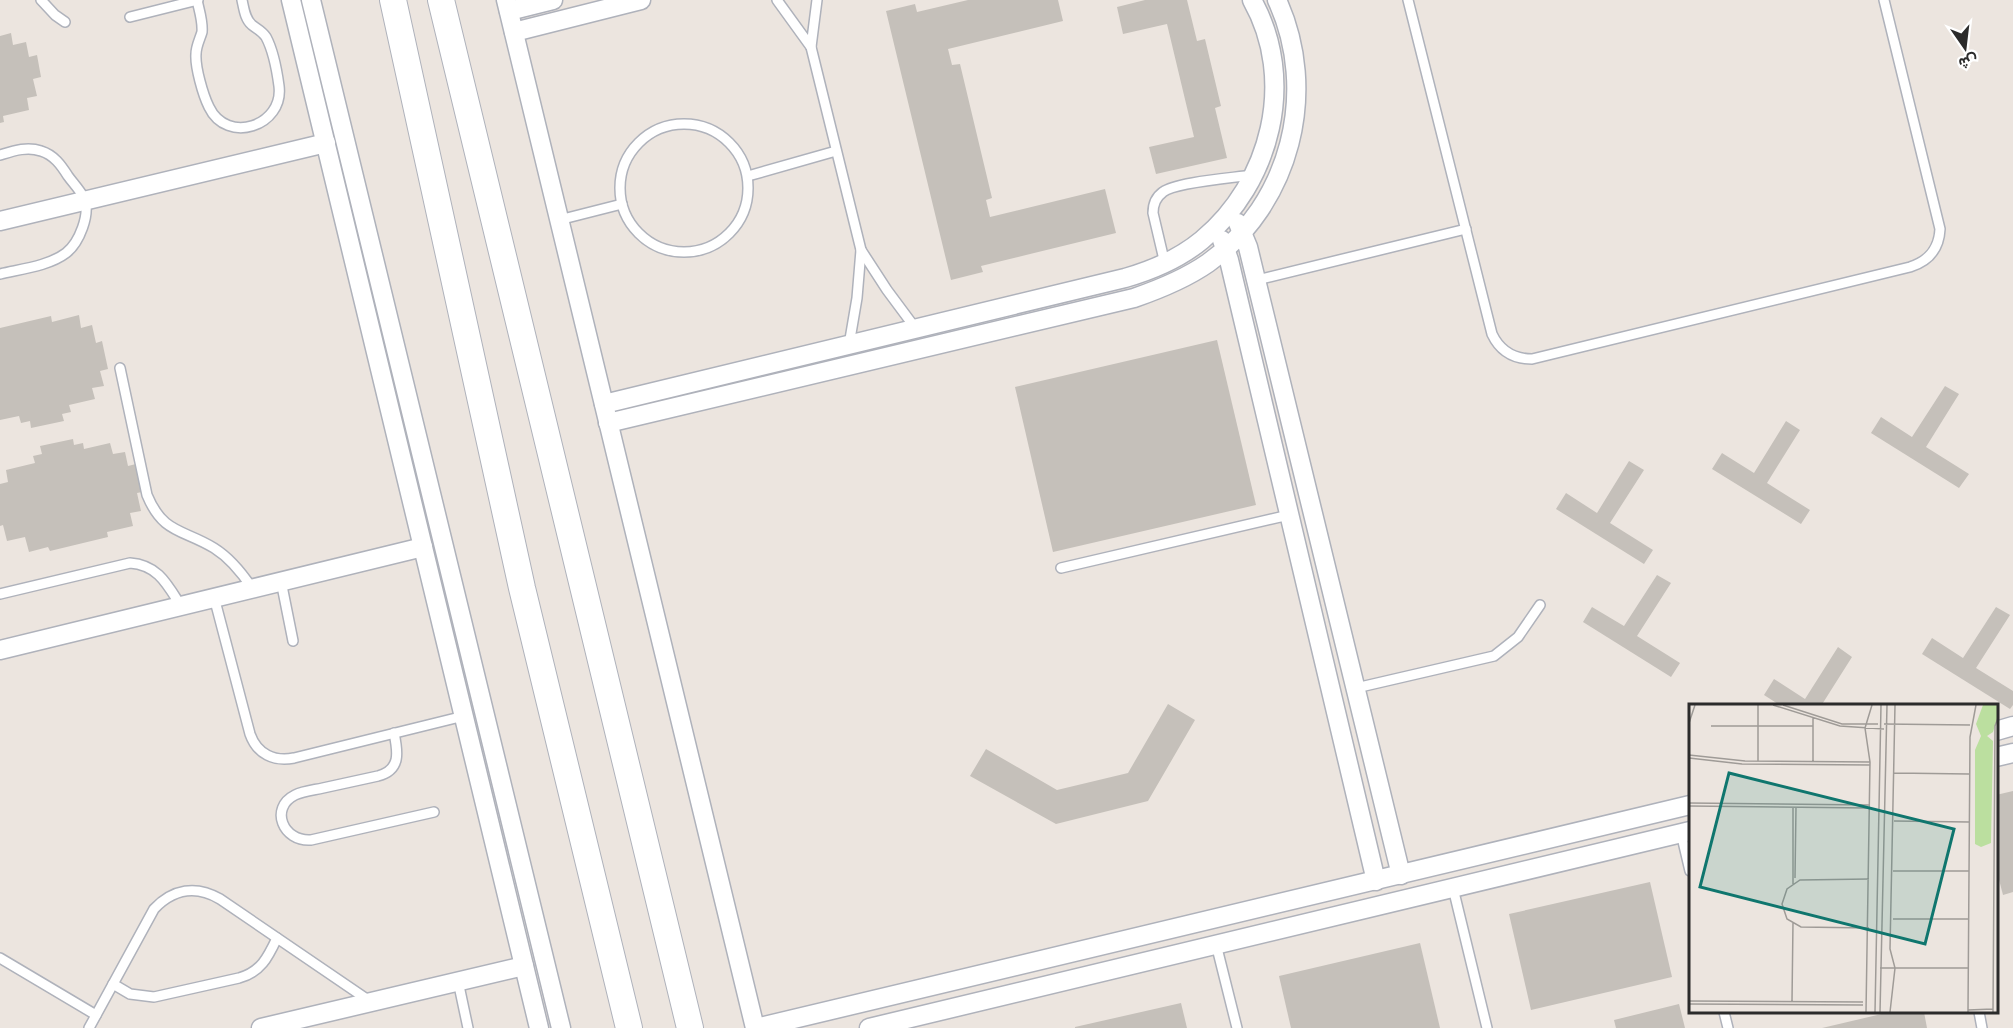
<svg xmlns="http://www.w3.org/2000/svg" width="2013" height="1028" font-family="Jost,Vazirmatn,sans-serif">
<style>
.building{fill:#c5c0ba}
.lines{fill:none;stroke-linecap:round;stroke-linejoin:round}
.lane-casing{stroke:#afb2bb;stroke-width:12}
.street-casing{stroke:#afb2bb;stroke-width:21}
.secondary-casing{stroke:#afb2bb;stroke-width:28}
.lane{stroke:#fff;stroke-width:9}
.street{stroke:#fff;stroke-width:18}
.secondary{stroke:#fff;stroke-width:26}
.inset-road{fill:none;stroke:#9f9b97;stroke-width:1.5}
.view{fill:#0f766e;fill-opacity:0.15;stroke:#0f766e;stroke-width:3}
.inset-edge{fill:none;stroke:#2b2b2b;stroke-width:3}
</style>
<rect width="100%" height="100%" fill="#ece5df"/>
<!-- building -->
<g class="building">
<polygon points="968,0 1058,0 1063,21 948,49 952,65 960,64 992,198 986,200 990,217 1105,189 1116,233 981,266 983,272 951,280 886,11 915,4 917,12"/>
<polygon points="1145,0 1187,0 1197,41 1205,39 1221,106 1215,108 1227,158 1156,174 1149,147 1194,137 1167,24 1123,34 1117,7"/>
<polygon points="11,33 13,45 26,42 29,57 37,55 41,77 33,79 37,96 27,98 29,110 3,116 4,122 0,123 0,36"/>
<polygon points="79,315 81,328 92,325 96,343 102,341 108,369 100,371 104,386 92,388 95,399 69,405 71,412 62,414 64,421 31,428 30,421 21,423 19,416 0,420 0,328 51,316 52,322"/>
<polygon points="1217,340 1256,505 1053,552 1015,387"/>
<polygon points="1945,386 1959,394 1926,447 1969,474 1959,488 1871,433 1881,417 1912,437"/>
<polygon points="1786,421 1800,430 1767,483 1810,510 1801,524 1712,469 1722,453 1754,473"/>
<polygon points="73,439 74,445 83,443 84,449 110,443 113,454 125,452 128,466 136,464 142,492 137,493 141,511 130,513 133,526 107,532 108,537 50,551 48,547 29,552 25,537 7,541 3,525 0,526 0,484 8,482 6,470 35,463 33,456 42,454 40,446"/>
<polygon points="1629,461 1644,470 1610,523 1653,550 1644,564 1556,509 1566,493 1597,513"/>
<polygon points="1657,575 1671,583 1637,636 1680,663 1671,677 1583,622 1592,607 1624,626"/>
<polygon points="1996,607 2010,615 1976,668 2013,691 2013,705 2010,709 1922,654 1932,638 1963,658"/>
<polygon points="1838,647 1852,657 1821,706 1781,706 1764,695 1774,679 1805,699"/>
<polygon points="1168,704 1195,720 1148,801 1056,824 970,776 986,749 1057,790 1128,773"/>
<polygon points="2013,791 2013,892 2003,895 1996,868 1996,795"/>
<polygon points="1650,882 1672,977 1531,1010 1509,914"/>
<polygon points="1420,943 1440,1028 1291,1028 1279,976"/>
<polygon points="1181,1003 1187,1028 1075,1028 1075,1027"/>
<polygon points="1679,1004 1685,1028 1616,1028 1614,1020"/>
<polygon points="1890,1012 1924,1012 1927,1028 1822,1028"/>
</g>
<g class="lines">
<!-- lane casing -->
<g class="lane-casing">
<g id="lane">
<polyline points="41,0 55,15 65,22"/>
<path d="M197 0C199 10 203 21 202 32 200 39 196 46 196 54 195 67 203 95 209 107 227 145 284 126 279 86 277 71 273 50 266 37 262 31 257 29 252 25 245 19 244 9 242 0"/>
<polyline points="777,0 811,47"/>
<polyline points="817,0 811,47 861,250 857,298 849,345"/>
<path d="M1408 0 1492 334C1500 351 1513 359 1532 359L1910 267C1929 261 1939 249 1940 229L1884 0"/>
<polyline points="130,17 198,0"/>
<circle cx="684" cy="188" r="64"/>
<path d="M0 155C13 151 27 146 41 151 54 155 61 165 68 176 73 183 80 190 84 198 91 214 79 243 66 253 49 266 21 269 0 274"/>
<polyline points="748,176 836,151"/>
<polyline points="559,220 622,204"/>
<polyline points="861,250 887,290 916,329"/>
<path d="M1165 264 1153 213C1153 205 1156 197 1163 192 1176 182 1233 178 1252 175"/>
<polyline points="1257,280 1466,229"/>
<path d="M120 368 147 495C163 534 183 529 214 548 230 558 242 573 252 588"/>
<polyline points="1061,568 1289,515"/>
<polyline points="281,581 293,641"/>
<path d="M0 594 130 563C158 565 167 584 181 606"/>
<path d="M214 597 250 734C257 754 274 762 294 758L464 716"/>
<polyline points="1356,688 1494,656 1518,637 1540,605"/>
<path d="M394 733C398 752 401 770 378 776 359 780 341 784 323 788 314 790 303 791 295 795 269 808 283 842 311 840L434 812"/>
<polyline points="1681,833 1690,871"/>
<polyline points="1453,888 1487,1028"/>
<polyline points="1216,944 1237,1028"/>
<polyline points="0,958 96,1015"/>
<polyline points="458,981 468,1028"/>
<path d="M113 984 130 994 154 997 239 978C261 972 268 957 277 938"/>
<polyline points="1724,1012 1728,1028"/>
<polyline points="1979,1012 1982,1028"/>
<path d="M89 1028 154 909C173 889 196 885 220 899L371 1002"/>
</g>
</g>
<!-- street casing -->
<g class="street-casing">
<g id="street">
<polyline points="291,0 539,1028"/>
<polyline points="311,0 561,1028"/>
<polyline points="506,0 755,1028"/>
<polyline points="509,11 553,0"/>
<polyline points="514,32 641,0"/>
<polyline points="0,221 326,143"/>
<polyline points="1238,223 1248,247 1401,875"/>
<polyline points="1222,240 1229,260 1376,881"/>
<path d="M604 404 1125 278C1153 270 1179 259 1202 240 1271 183 1297 80 1252 0"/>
<path d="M608 423 1134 298C1160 289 1185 279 1208 263 1291 204 1319 91 1277 0"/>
<polyline points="0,650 423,547"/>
<polyline points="1996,731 2013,726"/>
<polyline points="1996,757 2013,753"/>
<polyline points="261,1028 524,966"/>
<polyline points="756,1028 1690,805"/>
<polyline points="869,1028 1690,831"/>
</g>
</g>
<!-- secondary casing -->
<g class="secondary-casing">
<g id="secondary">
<polyline points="393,0 522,588 629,1028"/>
<polyline points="441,0 690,1028"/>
</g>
</g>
<!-- lane -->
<use href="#lane" class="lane"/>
<!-- street -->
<use href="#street" class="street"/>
<!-- secondary -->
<use href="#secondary" class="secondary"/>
</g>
<!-- overview -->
<g transform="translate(1689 704)">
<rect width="309" height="309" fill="#ece5df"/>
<path d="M294 1H309V12L304 28 298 32 304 37 302 139 292 143 286 140V46L292 32 287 20Z" fill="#bbdf9f"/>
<path class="inset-road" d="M84 1 151 22 195 25M94 1 153 20H189M0 19 6 1M195 20 281 21M22 22H124M0 51 56 57 181 58M0 54 53 60 181 61M69 57V1M124 57V14M205 69 280 70M0 99 180 101M0 102 180 104M205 117 280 118M204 167H280M106 174 107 103M104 180V103M204 215H280M180 224 112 223 98 215 93 200 98 185 111 176 180 175M191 264H280M0 297 174 298M103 297 104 218M0 300 174 301M279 306 304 305M177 308 181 58 176 24 183 1M186 308 192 1M191 308 198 1M201 308 206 264 201 245 206 1M279 308 281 33 287 1M304 308 306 22 309 14"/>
<path class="view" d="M40 69 265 125 236 240 11 183Z"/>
<rect width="309" height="309" class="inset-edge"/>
</g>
<!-- north arrow -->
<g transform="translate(1965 48) rotate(166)" stroke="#ffffff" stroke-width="4.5" paint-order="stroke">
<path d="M0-4.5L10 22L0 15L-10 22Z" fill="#2b2b2b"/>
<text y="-9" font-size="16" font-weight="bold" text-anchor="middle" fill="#2b2b2b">ش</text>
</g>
</svg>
